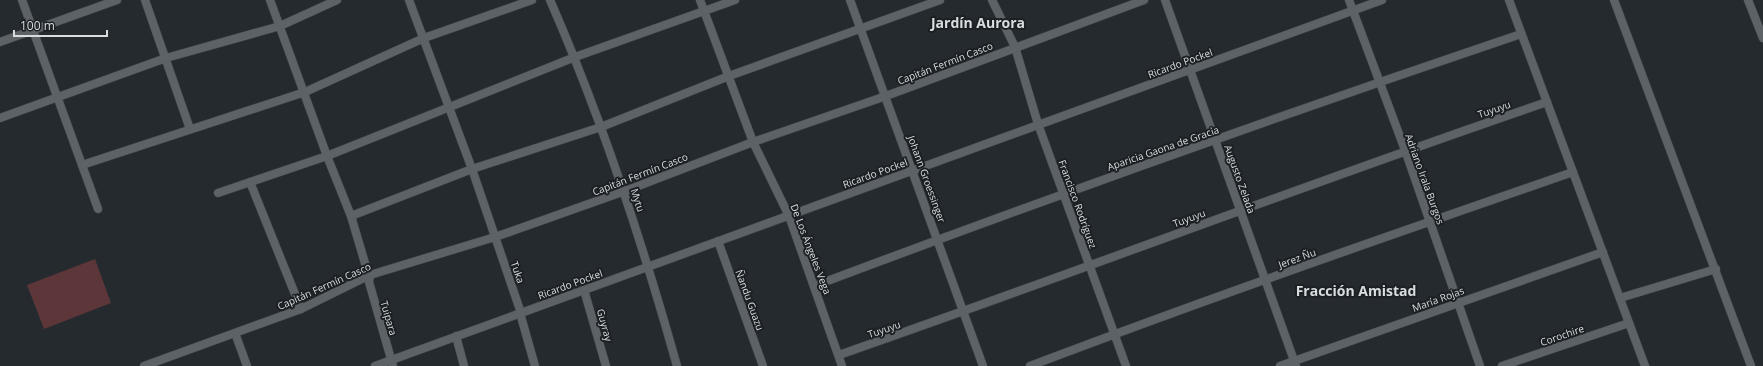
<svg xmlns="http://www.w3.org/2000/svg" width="1763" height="366" font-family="'Open Sans',sans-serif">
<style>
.grass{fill:#5d363a}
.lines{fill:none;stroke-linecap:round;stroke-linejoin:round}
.minor-casing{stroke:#43484a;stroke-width:9}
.minor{stroke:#5c6266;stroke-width:8}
.labels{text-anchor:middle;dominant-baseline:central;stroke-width:4;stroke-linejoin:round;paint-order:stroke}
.street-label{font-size:10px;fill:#d9dddf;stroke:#1c2024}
.district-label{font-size:14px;font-weight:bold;fill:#d9dddf;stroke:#1c2024}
</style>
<rect width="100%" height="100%" fill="#252a2e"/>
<!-- grass -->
<polygon class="grass" points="95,259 111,303 44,329 27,285"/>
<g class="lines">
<!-- minor casing -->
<g class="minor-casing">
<g id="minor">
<polyline points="22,0 98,209"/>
<polyline points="145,0 190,129"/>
<polyline points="270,0 327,156 351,216 367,270 370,275 369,282 393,366"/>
<polyline points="409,0 472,169 521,313"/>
<path d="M550 0C602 119 642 241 677 366"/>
<polyline points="700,0 753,142 789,216 842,366"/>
<polyline points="850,0 983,366"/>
<polyline points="992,0 1015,47 1038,124 1126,366"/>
<polyline points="1165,0 1296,366"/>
<polyline points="1349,0 1405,150 1480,366"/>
<polyline points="1509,0 1645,366"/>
<polyline points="1614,0 1751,366"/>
<polyline points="1748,0 1763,38"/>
<polyline points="0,42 117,0"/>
<polyline points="0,118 166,58 280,26 337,0"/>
<polyline points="82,165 305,92 424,38 532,0"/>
<polyline points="250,182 301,309"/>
<polyline points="218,193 327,156 575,57 735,0"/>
<polyline points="351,216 472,169 601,127 729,76 940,0"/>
<polyline points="718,241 763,366"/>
<path d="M814 286C1048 198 1284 114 1521 34"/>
<polyline points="584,290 606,366"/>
<polyline points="1620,298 1716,269"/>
<polyline points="520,313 535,366"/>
<polyline points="235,333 247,366"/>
<polyline points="456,336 464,366"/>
<path d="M839 355C1075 273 1309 183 1547 102"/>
<polyline points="144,366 301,309 370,275 495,237 625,191 753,142 886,96 1144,0"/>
<polyline points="375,366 1382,0"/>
<path d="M1030 366C1209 298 1391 235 1573 172"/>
<polyline points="1280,366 1603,252"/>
<polyline points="1502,366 1629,323"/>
</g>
</g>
<!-- minor -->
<use href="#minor" class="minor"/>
</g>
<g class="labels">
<!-- street labels -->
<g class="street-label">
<text transform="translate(945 63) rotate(-21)">Capitán Fermín Casco</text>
<text transform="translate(1180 63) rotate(-20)">Ricardo Pockel</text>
<text transform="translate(1494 109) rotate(-19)">Tuyuyu</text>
<text transform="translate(1163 148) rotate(-19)">Aparicia Gaona de Gracia</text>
<text transform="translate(875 173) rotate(-20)">Ricardo Pockel</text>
<text transform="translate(640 174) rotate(-21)">Capitán Fermín Casco</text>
<text transform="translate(927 179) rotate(70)">Johann Groessinger</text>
<text transform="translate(1240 179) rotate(70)">Augusto Zelada</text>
<text transform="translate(1425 179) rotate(70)">Adriano Irala Burgos</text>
<text transform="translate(638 200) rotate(72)">Mytu</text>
<text transform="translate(1078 204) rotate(70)">Francisco Rodríguez</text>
<text transform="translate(1189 218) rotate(-20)">Tuyuyu</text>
<text transform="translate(811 249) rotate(69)">De Los Ángeles Vega</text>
<text transform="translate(1297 258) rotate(-20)">Jerez Ñu</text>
<text transform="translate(518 272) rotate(71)">Tuka</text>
<text transform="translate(570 284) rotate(-20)">Ricardo Pockel</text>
<text transform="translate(324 286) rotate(-24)">Capitán Fermín Casco</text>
<text transform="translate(1438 299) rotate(-20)">María Rojas</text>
<text transform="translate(750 300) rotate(70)">Ñandu Guazu</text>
<text transform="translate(389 318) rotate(74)">Tuipara</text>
<text transform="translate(605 325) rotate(75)">Guyray</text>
<text transform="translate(884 329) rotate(-19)">Tuyuyu</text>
<text transform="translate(1562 335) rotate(-19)">Corochire</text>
</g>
<!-- district labels -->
<g class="district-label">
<text x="978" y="22">Jardín Aurora</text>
<text x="1356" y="290">Fracción Amistad</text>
</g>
</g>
<!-- scale -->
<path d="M14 30v6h93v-6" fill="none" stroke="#d9dddf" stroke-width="2"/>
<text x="20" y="30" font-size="12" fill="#d9dddf" stroke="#1c2024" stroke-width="3" paint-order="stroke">100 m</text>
</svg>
